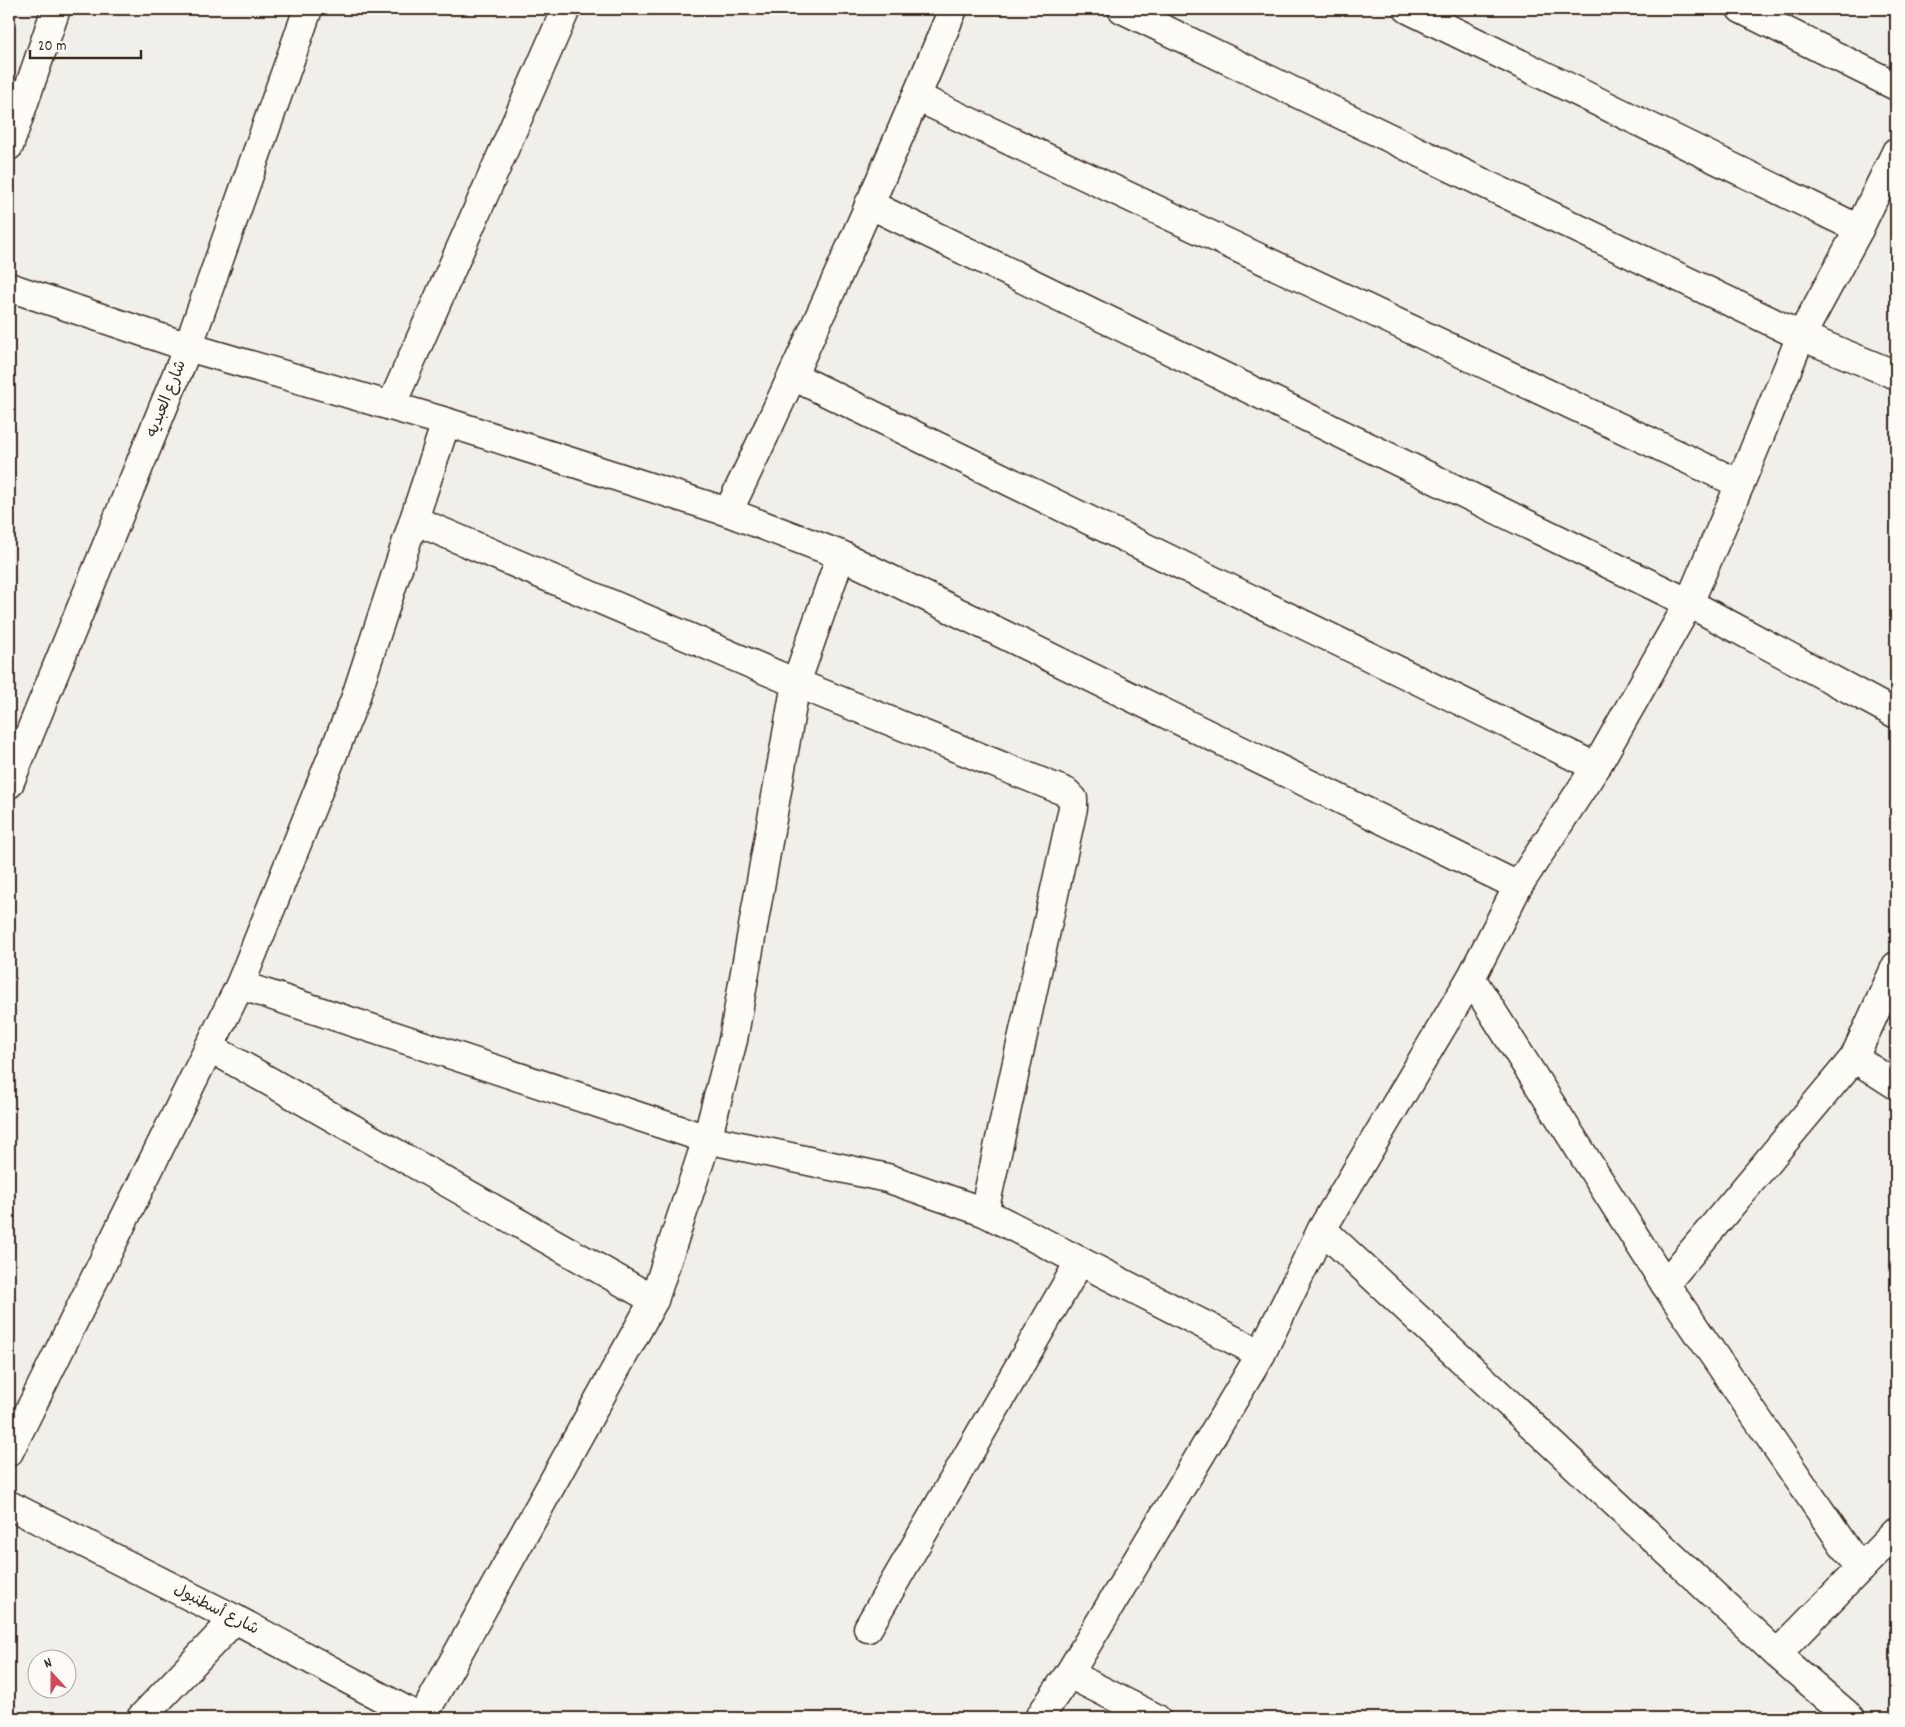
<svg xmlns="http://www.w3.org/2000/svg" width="1905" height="1727" font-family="Dekko,'Playpen Sans Arabic',sans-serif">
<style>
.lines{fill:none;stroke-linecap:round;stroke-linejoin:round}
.minor-casing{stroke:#3b2a1e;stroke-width:31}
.tertiary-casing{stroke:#3b2a1e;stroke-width:31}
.minor{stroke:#fdfcf7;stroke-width:28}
.tertiary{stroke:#fdfcf7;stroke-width:28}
.labels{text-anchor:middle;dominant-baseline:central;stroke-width:4.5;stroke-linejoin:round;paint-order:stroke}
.street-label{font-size:16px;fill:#3b2a1e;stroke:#fdfcf7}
</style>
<rect width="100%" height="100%" fill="#f1efea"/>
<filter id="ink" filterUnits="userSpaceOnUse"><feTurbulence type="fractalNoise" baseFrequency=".02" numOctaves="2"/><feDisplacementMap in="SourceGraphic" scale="10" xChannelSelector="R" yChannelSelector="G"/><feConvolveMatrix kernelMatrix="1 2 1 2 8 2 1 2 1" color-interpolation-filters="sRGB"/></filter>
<g filter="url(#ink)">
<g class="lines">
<!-- minor casing -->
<g class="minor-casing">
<g id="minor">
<polyline points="1122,9 1801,336 1896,375"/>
<polyline points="1408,9 1859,229"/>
<polyline points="1741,9 1896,86"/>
<polyline points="917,97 1740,484"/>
<polyline points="9,146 56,9"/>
<polyline points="869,204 1689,603 1896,714"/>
<polyline points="9,287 188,347 446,422 728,512 841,555 1518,886"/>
<polyline points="793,376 1596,767"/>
<polyline points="391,406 566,9"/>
<path d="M728 512C808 346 883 178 953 9"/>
<polyline points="414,520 796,683 1066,792 1073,799 1073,808 984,1212"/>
<polyline points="9,784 188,347 308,9"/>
<polyline points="1471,978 1665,1284 1860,1569"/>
<polyline points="240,985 707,1139 887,1178 984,1212 1261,1354"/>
<polyline points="209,1047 654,1300"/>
<polyline points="1854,1058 1896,1085"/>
<polyline points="1322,1229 1777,1654 1851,1718"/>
<polyline points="1665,1284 1854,1058 1896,966"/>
<polyline points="9,1452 240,985 354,702 446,422"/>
<polyline points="868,1628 1080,1261"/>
<polyline points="1777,1654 1896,1532"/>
<polyline points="1069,1674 1156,1718"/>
<polyline points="141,1718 235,1619"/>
<polyline points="422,1718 654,1300 707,1139 733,1040 796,683 841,555"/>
<polyline points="1039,1718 1069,1674 1261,1354 1322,1229 1471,978 1518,886 1596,767 1689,603 1740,484 1801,336 1859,229 1896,152"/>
</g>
</g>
<!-- tertiary casing -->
<g class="tertiary-casing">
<polyline id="tertiary" points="9,1505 235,1619 420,1718"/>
</g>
<!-- minor -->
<use href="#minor" class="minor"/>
<!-- tertiary -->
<use href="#tertiary" class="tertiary"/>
</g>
</g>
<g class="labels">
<!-- street labels -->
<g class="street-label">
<text transform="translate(167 399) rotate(-68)">شارع العبديه</text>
<text transform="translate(216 1610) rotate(27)">شارع أسطنبول</text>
</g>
</g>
<!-- margin -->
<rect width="1905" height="1727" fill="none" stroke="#fdfcf7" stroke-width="30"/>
<rect x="15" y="15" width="1875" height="1697" fill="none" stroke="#3b2a1e" stroke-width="2" filter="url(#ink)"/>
<!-- north arrow -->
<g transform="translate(52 1674) rotate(339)"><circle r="24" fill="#fdfcf7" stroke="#afa8a0"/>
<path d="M0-4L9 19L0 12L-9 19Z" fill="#d1495b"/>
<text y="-8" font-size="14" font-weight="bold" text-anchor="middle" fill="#3b2a1e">N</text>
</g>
<!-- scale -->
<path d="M30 50v8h111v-8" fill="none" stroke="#3b2a1e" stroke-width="2.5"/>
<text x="38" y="50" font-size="15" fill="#3b2a1e" stroke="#fdfcf7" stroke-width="4" paint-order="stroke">20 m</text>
</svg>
